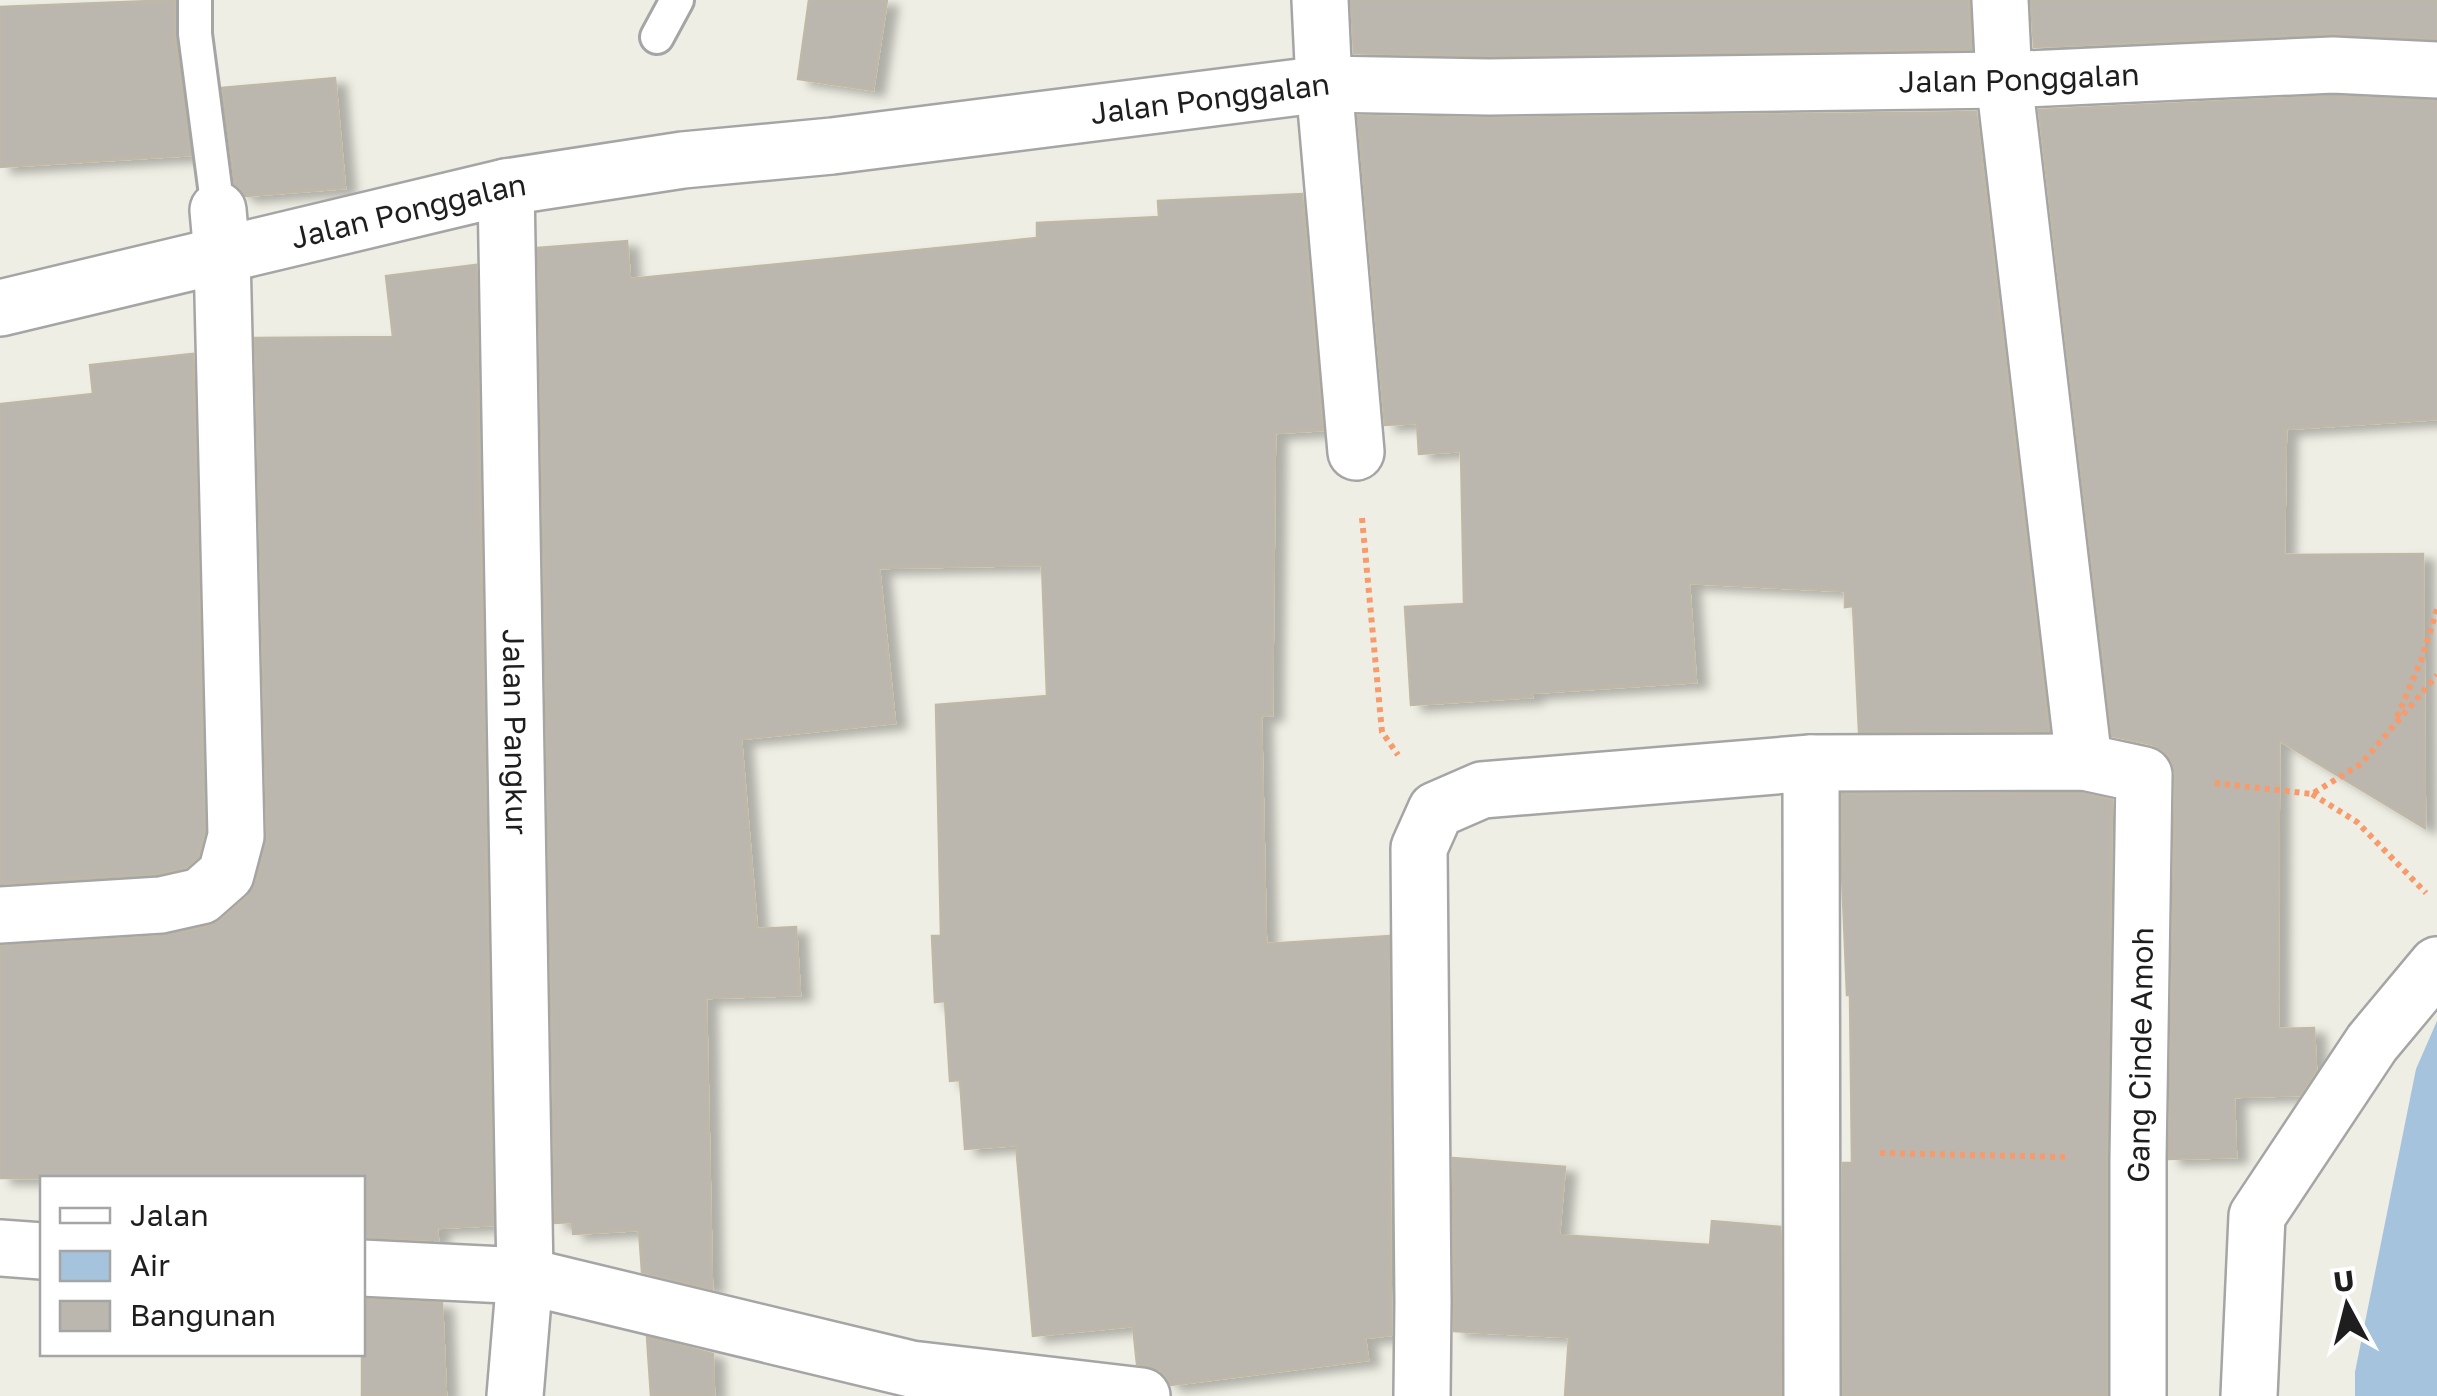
<svg xmlns="http://www.w3.org/2000/svg" width="2437" height="1396" font-family="'Golos Text',sans-serif">
<style>
.water{fill:#a5c3dc}
.building{fill:#bbb7ae;stroke:#c0b8a7;stroke-width:2.5;filter:url(#shadow)}
.lines{fill:none;stroke-linecap:round;stroke-linejoin:round}
.service-casing{stroke:#a5a5a5;stroke-width:38}
.minor-casing{stroke:#a5a5a5;stroke-width:60}
.path{stroke:#f79b6d;stroke-width:6;stroke-dasharray:5 5;stroke-linecap:butt}
.service{stroke:#fff;stroke-width:32}
.minor{stroke:#fff;stroke-width:55}
.labels{text-anchor:middle;dominant-baseline:central;stroke-width:8;stroke-linejoin:round;paint-order:stroke}
.street-label{font-size:30px;fill:#1e1e1e;stroke:#fff}
</style>
<defs>
<filter id="shadow"><feDropShadow dx="11" dy="6" stdDeviation="5" flood-color="#0004"/></filter>
</defs>
<rect width="100%" height="100%" fill="#efeee4"/>
<!-- water -->
<polygon class="water" points="2437,1021 2437,1396 2355,1396 2355,1372 2416,1069"/>
<!-- building -->
<g class="building">
<polygon points="175,0 175,37 191,155 0,167 0,7"/>
<polygon points="809,0 887,0 873,90 798,79"/>
<polygon points="1351,0 1969,0 1971,49 1489,56 1354,53"/>
<polygon points="2031,0 2437,0 2437,39 2332,34 2034,47"/>
<polygon points="335,78 345,188 245,196 235,185 222,88"/>
<polygon points="2333,96 2437,101 2437,419 2286,429 2284,555 2423,554 2425,828 2279,740 2278,1029 2314,1028 2316,1070 2300,1095 2234,1097 2236,1157 2169,1159 2175,775 2172,761 2163,750 2151,744 2112,736 2039,110"/>
<polygon points="1976,112 2049,731 1859,732 1853,606 1845,607 1845,591 1689,583 1696,682 1531,693 1532,697 1411,705 1405,607 1464,604 1461,451 1419,454 1417,423 1385,425 1358,116 1489,118"/>
<polygon points="1302,194 1323,430 1275,433 1272,715 1261,716 1266,944 1389,936 1391,1335 1365,1338 1368,1360 1171,1385 1160,1370 1137,1364 1133,1326 1033,1336 1016,1145 965,1149 960,1080 950,1081 945,1001 935,1002 932,936 941,936 936,705 1047,696 1042,565 879,568 895,723 741,739 757,929 796,927 800,995 706,998 712,1289 642,1272 639,1230 573,1234 572,1222 555,1223 538,248 627,241 630,279 1037,238 1037,223 1159,217 1158,201"/>
<polygon points="476,265 493,1225 437,1228 438,1240 362,1237 362,1178 0,1178 0,946 163,936 208,926 222,919 247,897 256,882 267,835 255,338 393,337 386,276"/>
<polygon points="193,354 205,832 198,857 186,867 157,874 0,884 0,404 93,394 90,365"/>
<polygon points="2081,793 2112,800 2107,1158 2107,1396 1843,1396 1843,1163 1852,1163 1850,995 1847,995 1842,875 1842,794"/>
<polygon points="1453,1158 1565,1167 1559,1235 1710,1245 1712,1221 1780,1227 1781,1396 1565,1396 1569,1337 1454,1331"/>
<polygon points="362,1299 442,1303 446,1396 362,1396"/>
<polygon points="647,1337 713,1354 714,1396 651,1396"/>
</g>
<g class="lines">
<!-- service casing -->
<g class="service-casing">
<g id="service">
<polyline points="195,0 195,34 218,210"/>
<polyline points="657,37 677,0"/>
</g>
</g>
<!-- minor casing -->
<g class="minor-casing">
<g id="minor">
<polyline points="1320,0 1324,84 1356,452"/>
<polyline points="2000,0 2004,80 2084,762"/>
<path id="s1" d="M506 187 525 1276 515 1396"/>
<path id="s2" d="M0 308 506 187 683 160 832 146 1324 84 1489 87 2004 80 2333 65 2437 70"/>
<polyline points="1811,763 1812,1396"/>
<polyline points="0,915 161,905 201,896 226,874 236,836 222,255 218,210"/>
<polyline points="0,1248 42,1251"/>
<polyline points="362,1268 525,1276 911,1369 1142,1396"/>
<polyline points="1422,1396 1423,1302 1419,848 1436,810 1482,790 1811,763 2084,762 2144,775 2138,1159 2138,1396"/>
<polyline points="2249,1396 2257,1216 2372,1043 2437,965"/>
</g>
</g>
<!-- path -->
<g class="path">
<polyline points="1362,518 1382,732 1398,755"/>
<polyline points="2397,717 2422,658 2437,609"/>
<polyline points="2215,783 2312,794 2361,764 2437,675"/>
<polyline points="2312,794 2357,822 2426,893"/>
<polyline points="1880,1153 2067,1157"/>
</g>
<!-- service -->
<use href="#service" class="service"/>
<!-- minor -->
<use href="#minor" class="minor"/>
</g>
<g class="labels">
<!-- street labels -->
<g class="street-label">
<text stroke="none"><textPath href="#s2" startOffset="2040">Jalan Ponggalan</textPath></text>
<text stroke="none"><textPath href="#s2" startOffset="1230">Jalan Ponggalan</textPath></text>
<text stroke="none"><textPath href="#s2" startOffset="420">Jalan Ponggalan</textPath></text>
<text stroke="none"><textPath href="#s1" startOffset="545">Jalan Pangkur</textPath></text>
<text transform="translate(2140 1055) rotate(-89)">Gang Cinde Amoh</text>
</g>
</g>
<!-- legend -->
<rect x="40" y="1176" width="325" height="180" fill="#ffffff" stroke="#a5a5a5" stroke-width="2.5"/>
<rect x="60" y="1208" width="50" height="15" fill="#ffffff" stroke="#a5a5a5" stroke-width="2.5"/>
<text x="130" y="1226" font-size="30" fill="#1e1e1e">Jalan</text>
<rect x="60" y="1251" width="50" height="30" fill="#a5c3dc" stroke="#a5a5a5" stroke-width="2.5"/>
<text x="130" y="1276" font-size="30" fill="#1e1e1e">Air</text>
<rect x="60" y="1301" width="50" height="30" fill="#bbb7ae" stroke="#a5a5a5" stroke-width="2.5"/>
<text x="130" y="1326" font-size="30" fill="#1e1e1e">Bangunan</text>
<!-- north arrow -->
<g transform="translate(2347 1306) rotate(353)" stroke="#ffffff" stroke-width="8" paint-order="stroke">
<path d="M0-8L18 38L0 25L-18 38Z" fill="#1e1e1e"/>
<text y="-15" font-size="28" font-weight="bold" text-anchor="middle" fill="#1e1e1e">U</text>
</g>
</svg>
